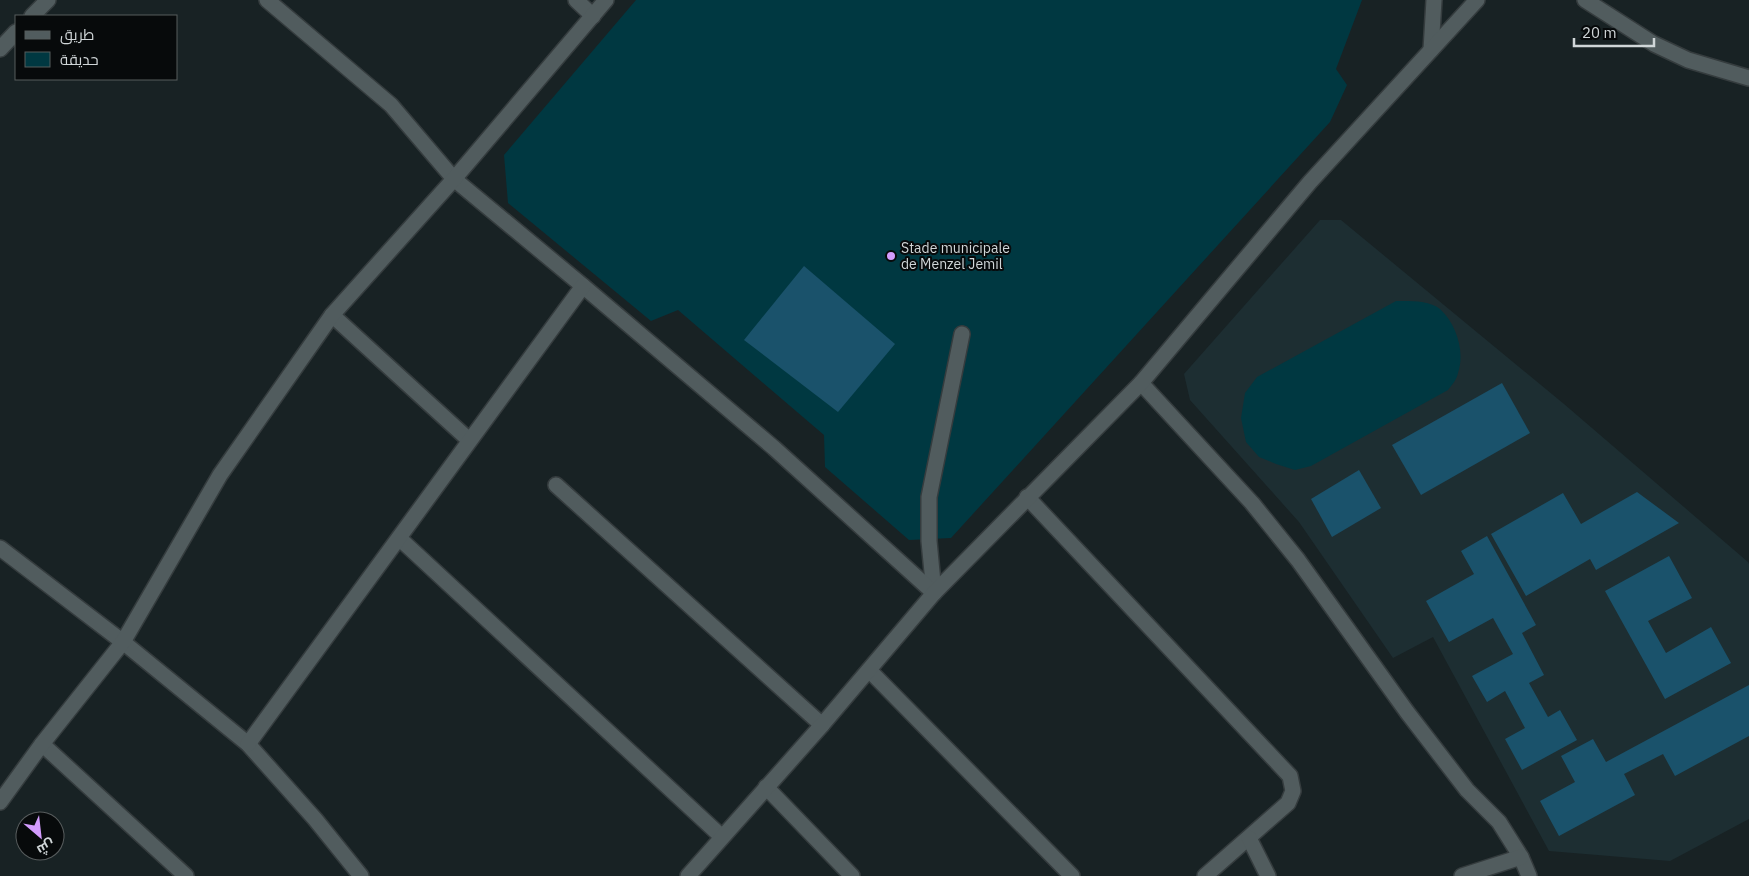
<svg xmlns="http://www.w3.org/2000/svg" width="1749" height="876" font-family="'IBM Plex Sans',Cairo,sans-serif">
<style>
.built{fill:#1d2e32}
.green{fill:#003841}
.building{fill:#1a526b}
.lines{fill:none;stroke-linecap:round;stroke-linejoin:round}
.lane-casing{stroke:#353c3e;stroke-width:18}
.street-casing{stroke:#353c3e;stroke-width:18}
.lane{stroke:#515c5e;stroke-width:15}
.street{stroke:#515c5e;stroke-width:15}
.poi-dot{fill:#d39cfd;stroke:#070a0b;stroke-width:2}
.labels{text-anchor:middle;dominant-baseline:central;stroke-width:4;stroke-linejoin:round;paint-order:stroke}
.poi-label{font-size:14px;fill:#d0d6d8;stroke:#070a0b;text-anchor:start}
</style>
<rect width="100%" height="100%" fill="#182224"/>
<!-- built -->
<polygon class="built" points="1320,220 1341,220 1564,404 1748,562 1749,564 1749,819 1670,861 1549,851 1433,637 1393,658 1299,522 1190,400 1184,374"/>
<!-- green -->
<g class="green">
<polygon points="636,0 1362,0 1336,69 1347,85 1330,122 951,538 909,540 825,467 824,435 678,310 651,321 508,203 504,155"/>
<path d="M1396 301C1409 301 1429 300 1440 309 1457 325 1465 352 1458 373 1457 379 1452 385 1448 390L1311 466 1295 470 1276 464 1259 457 1246 442 1241 418 1245 393 1257 377Z"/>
</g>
<!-- building -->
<g class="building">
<polygon points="804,266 895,344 838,412 744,340"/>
<polygon points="1502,383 1530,433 1421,495 1392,445"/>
<polygon points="1359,470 1381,508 1332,537 1311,499"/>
<polygon points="1637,492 1679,523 1596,570 1590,559 1526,596 1491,534 1563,493 1581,524"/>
<polygon points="1487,536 1536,625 1522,633 1544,675 1529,683 1548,717 1560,710 1577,740 1522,770 1505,739 1525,728 1505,691 1487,702 1472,676 1513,654 1493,618 1449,642 1426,601 1474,574 1461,551"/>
<polygon points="1669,556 1692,598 1648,621 1666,653 1711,627 1731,663 1665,699 1605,591"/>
<polygon points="1749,685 1749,736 1675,776 1663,754 1624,774 1635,795 1559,836 1540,801 1575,782 1561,756 1593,739 1606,762"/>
</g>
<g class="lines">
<!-- lane casing -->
<g class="lane-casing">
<polyline id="lane" points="934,593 929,541 929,497 962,334"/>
</g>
<!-- street casing -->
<g class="street-casing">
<g id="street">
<polyline points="267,0 391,105 454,179 583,286 774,448 934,593"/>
<polyline points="576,0 593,16"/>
<polyline points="1585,0 1654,44 1688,60 1749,78"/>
<polyline points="32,16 48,0"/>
<polyline points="0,49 16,32"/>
<polyline points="1431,50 1434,0"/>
<polyline points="332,315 469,440"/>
<polyline points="1141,383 1252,503 1298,560 1407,712 1467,790 1499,822 1521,857 1529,876"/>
<polyline points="556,485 822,725"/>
<polyline points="1027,497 1290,776 1293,791 1288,803 1205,876"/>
<polyline points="399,538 722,837"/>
<polyline points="0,548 123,642 248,744 315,819 361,876"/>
<polyline points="869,670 1072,876"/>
<polyline points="42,744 186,876"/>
<polyline points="248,744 583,286"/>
<polyline points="766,787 852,876"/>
<polyline points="0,802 42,744 123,642 220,475 332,315 454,179 606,0"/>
<polyline points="1249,838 1268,876"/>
<polyline points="688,876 822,725 934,593 1141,383 1310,182 1477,0"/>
<polyline points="1462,876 1521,857"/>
</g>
</g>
<!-- lane -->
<use href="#lane" class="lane"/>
<!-- street -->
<use href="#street" class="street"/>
</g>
<!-- markers -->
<circle class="poi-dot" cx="891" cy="256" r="5"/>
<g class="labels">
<!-- poi labels -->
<g class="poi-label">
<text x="901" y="248">Stade municipale<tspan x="901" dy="16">de Menzel Jemil</tspan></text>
</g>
</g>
<!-- legend -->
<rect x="15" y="15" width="162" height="65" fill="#070a0b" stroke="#575c5d"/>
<rect x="25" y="31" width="25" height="8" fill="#515c5e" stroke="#575c5d"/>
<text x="60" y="40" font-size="15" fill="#d0d6d8">طريق</text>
<rect x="25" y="52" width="25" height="15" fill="#003841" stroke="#575c5d"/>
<text x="60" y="65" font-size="15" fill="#d0d6d8">حديقة</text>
<!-- north arrow -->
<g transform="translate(40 836) rotate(152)"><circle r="24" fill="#070a0b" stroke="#575c5d"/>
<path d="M0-4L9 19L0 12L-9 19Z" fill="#d39cfd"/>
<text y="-8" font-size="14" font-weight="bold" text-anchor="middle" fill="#d0d6d8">ش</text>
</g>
<!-- scale -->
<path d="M1574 38v8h80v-8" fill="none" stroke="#d0d6d8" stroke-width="2.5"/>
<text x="1582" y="38" font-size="15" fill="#d0d6d8" stroke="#070a0b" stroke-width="4" paint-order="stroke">20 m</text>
</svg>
